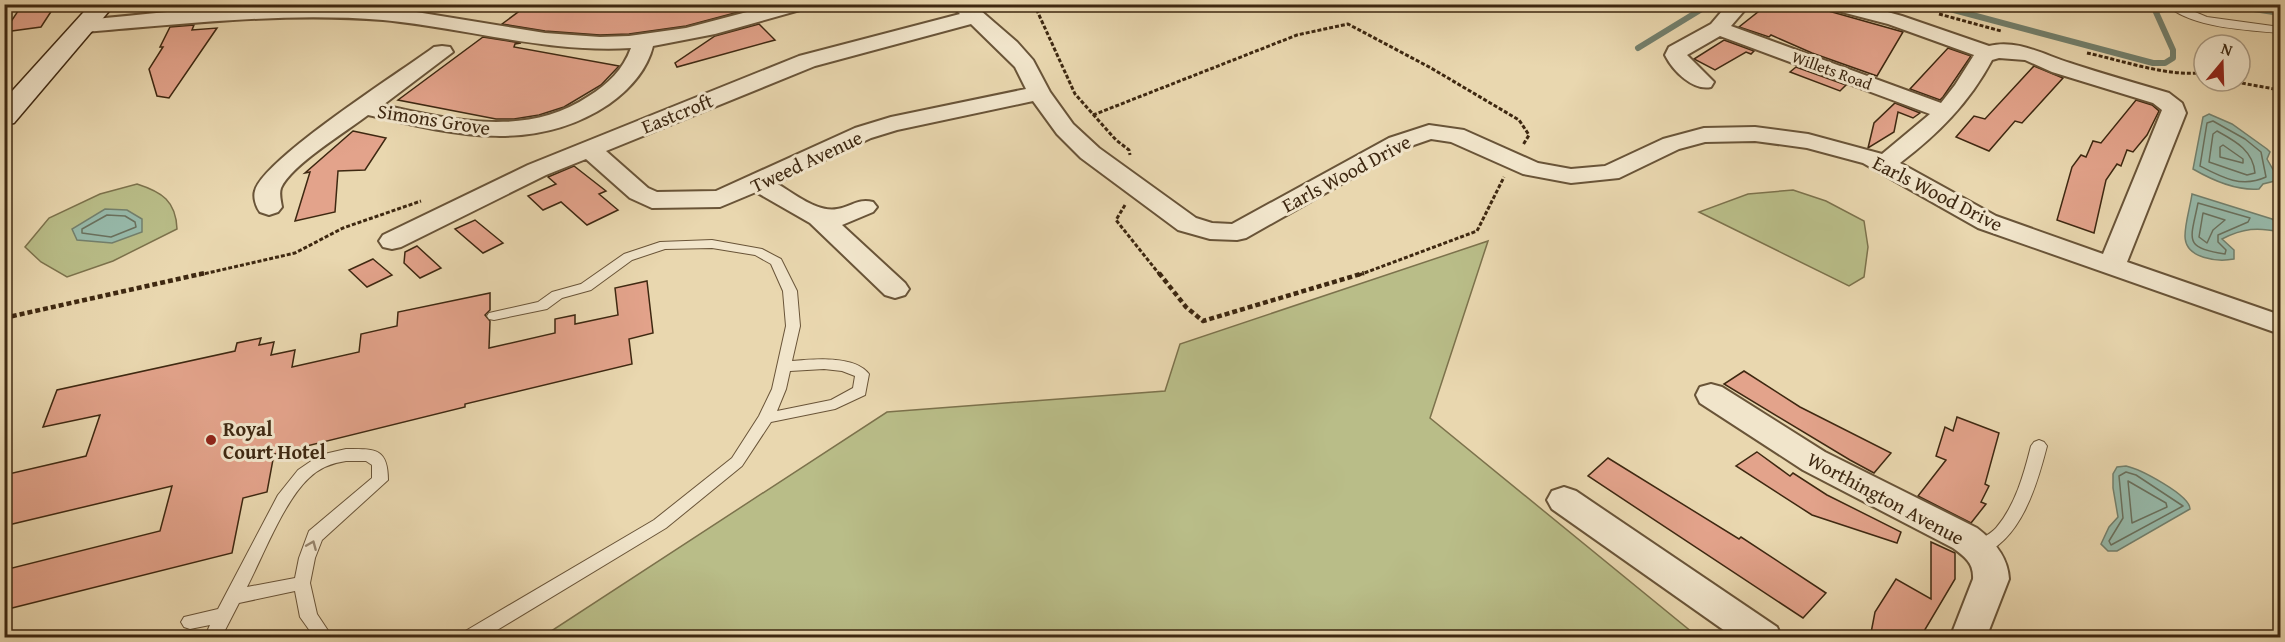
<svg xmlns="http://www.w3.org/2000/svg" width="2285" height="642" font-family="'Gentium Book Plus',serif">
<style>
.green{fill:#b9bd88;stroke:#7c724c;stroke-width:1.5}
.water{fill:#97baab;stroke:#73806d;stroke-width:1.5}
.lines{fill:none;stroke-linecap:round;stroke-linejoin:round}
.shore{stroke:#6a715e;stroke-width:1.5}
.stream{stroke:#73806d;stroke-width:6}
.building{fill:#e3a38b;stroke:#3e2811;stroke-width:1.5}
.lane-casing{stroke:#695438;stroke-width:2}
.street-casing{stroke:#695438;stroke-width:4}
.secondary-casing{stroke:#3e2811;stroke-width:3}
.path-far1{stroke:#3e2811;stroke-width:3;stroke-dasharray:4 2;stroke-linecap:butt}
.path{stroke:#3e2811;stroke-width:4.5;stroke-dasharray:5 3;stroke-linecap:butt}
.lane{fill:#f1e5cb;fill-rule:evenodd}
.street{fill:#f1e5cb;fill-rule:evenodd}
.secondary{fill:#f1e5cb;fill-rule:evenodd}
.oneway{stroke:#98866e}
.poi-dot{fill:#8f2418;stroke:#f1e5cb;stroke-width:2}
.labels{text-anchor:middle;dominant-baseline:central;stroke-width:6;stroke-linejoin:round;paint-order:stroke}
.far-street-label{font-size:16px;fill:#3e2811;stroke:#f1e5cb}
.street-label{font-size:20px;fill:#3e2811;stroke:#f1e5cb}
.poi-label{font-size:20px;font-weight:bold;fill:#3e2811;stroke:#f1e5cb;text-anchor:start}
</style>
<rect width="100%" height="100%" fill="#e9d7af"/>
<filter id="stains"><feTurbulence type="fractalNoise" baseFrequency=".00333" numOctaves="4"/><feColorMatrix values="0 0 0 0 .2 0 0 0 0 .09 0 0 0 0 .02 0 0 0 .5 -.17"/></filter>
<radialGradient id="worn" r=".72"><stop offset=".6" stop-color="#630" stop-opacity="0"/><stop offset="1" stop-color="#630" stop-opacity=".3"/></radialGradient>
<!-- green -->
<g class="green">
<path d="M137 184C162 192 176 201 177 229L113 261 67 277 41 262 25 247 49 218 100 194Z"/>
<polygon points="1793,190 1826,201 1864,221 1868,247 1864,277 1849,286 1699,212 1748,194"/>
<polygon points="1488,241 1430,418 1698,637 542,637 887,412 1165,391 1180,344"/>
</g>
<!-- water -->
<g class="water">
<path d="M2209 114 2232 124 2267 149 2270 152 2267 159 2279 180 2263 184 2259 189C2236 191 2212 180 2193 169L2203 117Z"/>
<path d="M2192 194 2272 219 2280 224V232C2258 227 2243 228 2222 239L2234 250V259C2218 262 2185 259 2185 236 2185 223 2190 208 2192 194Z"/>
<polygon points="105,209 127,210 142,219 142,232 112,243 77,240 72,229"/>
<path d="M2126 466C2140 469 2190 495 2190 509L2117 551H2108L2101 544 2109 527 2118 517 2113 488V474L2117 467Z"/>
</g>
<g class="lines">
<!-- shore -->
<g class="shore">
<path d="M2213 121 2245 139 2261 152 2266 177C2242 188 2223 178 2200 166L2207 123Z"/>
<path d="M2217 131C2235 141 2253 150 2255 173L2247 175 2209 162 2213 134Z"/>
<polygon points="2223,145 2243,159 2243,163 2220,157 2220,147"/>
<path d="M2198 203 2250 218 2248 222 2218 235V242L2226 250 2225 254C2182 248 2191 239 2198 203Z"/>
<polygon points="2203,213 2225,220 2213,230 2207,243 2199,237"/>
<polygon points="107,215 125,216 135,222 136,227 111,237 82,233 82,229"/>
<polygon points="2126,472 2136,475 2183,506 2111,545 2109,541 2123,518 2119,476"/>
<polygon points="2128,481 2166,503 2167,507 2132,523"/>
</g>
<!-- stream -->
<g class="stream">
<polyline points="2221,4 2280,13"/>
<polyline points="1935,5 2153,63 2165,63 2173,58 2173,50 2155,10 2219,4"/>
<polyline points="1638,48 1710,4"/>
</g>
</g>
<!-- building -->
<g class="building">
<polygon points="28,4 56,4 41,27 4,32 20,8"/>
<polygon points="529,4 609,4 645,10 669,4 741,4 746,10 686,26 629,34 600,35 545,31 502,24"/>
<polygon points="1799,6 1825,10 1903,32 1877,76 1812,53 1771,35 1769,37 1739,27 1763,8"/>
<polygon points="759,24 775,40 677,67 675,63 715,36"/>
<polygon points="194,25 192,30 217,28 169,98 157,96 149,69 163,47 160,47 170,27"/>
<polygon points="483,37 521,43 515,44 514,47 619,66 601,85 564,107 539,115 514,119 496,119 398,100"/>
<polygon points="1724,40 1754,51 1751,54 1746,52 1715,70 1694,59"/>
<polygon points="1948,48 1971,56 1943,97 1940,100 1910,89"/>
<polygon points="2034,66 2063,78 2022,123 2015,121 1989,151 1956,137 1974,116 1985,119"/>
<polygon points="1796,67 1846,85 1840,91 1790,72"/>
<polygon points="2136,100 2152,105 2159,111 2147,135 2133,152 2127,150 2121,166 2117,164 2106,180 2094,233 2057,220 2072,167 2081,155 2086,157 2093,141 2101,143"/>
<polygon points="1895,103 1920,113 1913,118 1898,112 1894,132 1868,148 1874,123"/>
<polygon points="353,131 386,138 365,170 338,171 335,212 295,221 310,172 305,173"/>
<polygon points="574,166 606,191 599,194 618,210 587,225 561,202 543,210 528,196 556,184 548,177"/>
<polygon points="475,220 503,243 483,253 455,229"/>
<polygon points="417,246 441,268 420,278 404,263 405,252"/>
<polygon points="373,259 392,275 367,287 349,270"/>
<polygon points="647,281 653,333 629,339 632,364 465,404 465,407 274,454 267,492 243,498 232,553 4,610 4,570 160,531 172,486 4,526 4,475 86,456 100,415 43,427 57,390 235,351 237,343 261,338 259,345 274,342 271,355 295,350 292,367 359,352 361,334 397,326 398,312 490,293 490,310 485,315 490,321 489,348 555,333 555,319 575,315 575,324 618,315 615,288"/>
<polygon points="1744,371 1800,407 1891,453 1874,473 1850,460 1724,384"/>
<polygon points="1957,417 1999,433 1985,484 1989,486 1981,502 1986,504 1971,523 1918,496 1946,460 1936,456 1945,427 1953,431"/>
<polygon points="1757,452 1790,476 1793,473 1827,495 1901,532 1897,543 1812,515 1736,466"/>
<polygon points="1608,458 1739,539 1741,537 1826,593 1803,618 1588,476"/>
<polygon points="1931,542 1955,553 1955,579 1920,638 1870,638 1875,612 1896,579 1931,599"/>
</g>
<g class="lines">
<!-- lane casing -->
<g class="lane-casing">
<g id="lane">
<path d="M2165 4H2176L2207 17 2280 27V33C2246 30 2191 28 2165 4Z"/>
<path d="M712 240 762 249 781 259 797 291 800 326 792 361C813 359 855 355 869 374L865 395 835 409 771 422 742 466 666 528 484 638H460L462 633 654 520 732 458 759 416 772 389 786 326 783 291 771 264 755 255 712 248 665 249 632 260 591 290 562 298 547 309 494 320 489 319 487 316 489 313 538 302 552 292 581 284 624 254 660 242ZM824 369 842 371 855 376 853 388 831 400 777 411 786 389 790 371Z"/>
<path d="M2039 440 2044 442 2047 446C2037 485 2021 541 1979 556L1973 554 1971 549C1975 540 1989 536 1996 528 2015 506 2024 474 2031 446L2034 442Z"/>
<path d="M346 449C374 449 388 447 388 480L322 540 315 558 310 583 317 614 333 638H315L300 617 295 591 239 603 221 638H204L210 625 190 629 184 627 181 622 184 617 218 609 278 495 298 470 320 455ZM346 461H366L372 465V478L309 531 299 558 295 578 247 587C263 556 284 501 309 478 319 468 332 463 346 461Z"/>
</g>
</g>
<!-- street casing -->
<g class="street-casing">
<g id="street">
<path d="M313 4 404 10 545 33 600 37 629 36 686 28 777 4H810L807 8 715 34 653 46C647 70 629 90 609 104 533 155 452 134 368 115 346 132 291 165 281 188 279 194 281 201 282 207L278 212 269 215 260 212C256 207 253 197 255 191 263 159 402 71 434 47L442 46 450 47 453 52 383 105C452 120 526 138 589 96 608 84 623 70 631 48 546 53 466 28 383 20 283 12 184 24 84 32L77 30 74 26 77 22 84 20C160 13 236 4 313 4Z"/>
<path d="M950 4H973L1017 42 1033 60 1050 92 1073 124 1099 148 1196 218 1212 223 1232 224 1389 138 1429 125 1464 130 1538 163 1571 169 1605 166 1663 139 1704 128 1755 127 1808 134 1882 154 1930 114 1720 36 1687 55 1714 82 1711 87C1693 91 1673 71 1665 55L1669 47 1711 24 1728 4H1750L1731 26 1941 103 1955 85 1974 55 1888 24 1826 8 1823 4H1859L1902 16 1989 46C2018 39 2044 55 2070 63 2103 74 2136 83 2169 93L2182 103 2186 113 2127 262 2280 315V334L1978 228 1863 163 1807 148 1755 141 1705 142 1679 149 1619 178 1571 183 1523 174 1451 142 1431 139 1405 148 1246 238 1237 240 1210 239 1178 230 1081 158 1057 134 1033 101 897 130 871 138 776 183C792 192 817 213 837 209 851 207 858 198 873 202L877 207 873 212 842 225 905 283 909 289 905 295 895 298 885 295 810 223 756 192 720 207 652 208 630 198 586 159 546 175 401 247 392 249 383 247 379 241 383 235 528 165 799 56 960 14ZM971 24 1015 67 1026 89 891 117 855 128 716 191 657 192 648 188 606 151 815 66ZM1999 58 2025 60 2052 72 2153 103 2162 110 2103 254 1996 216 1900 163C1938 134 1969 103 1992 60Z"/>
<path d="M1711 384 1722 387 1825 452 1977 528C1994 541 2008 557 2009 579L1986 638H1950L1973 579C1974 563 1965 557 1953 548L1803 470 1700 403 1696 395 1700 387Z"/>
<polygon points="1564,487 1576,491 1777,627 1782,638 1735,638 1552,509 1547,500 1552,491"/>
</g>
</g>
<!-- secondary casing -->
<g class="secondary-casing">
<polygon id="secondary" points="91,4 115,4 14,123 4,125 4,100"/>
</g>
<!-- path-far1 -->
<g class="path-far1">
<polyline points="1034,4 1075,94 1116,140 1129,150 1130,155"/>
<polyline points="1939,14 2001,31"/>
<path d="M2087 53C2121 60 2170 78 2204 72"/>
<polyline points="2230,81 2280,90"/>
<polyline points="1093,115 1297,35 1348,24 1431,68 1519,120 1529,135 1523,145"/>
<polyline points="1125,205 1116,220 1160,275"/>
<polyline points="199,275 295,253 343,228 421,201"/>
<polyline points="1359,275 1477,231 1504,177"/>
</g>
<!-- path -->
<g class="path">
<polyline points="1159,273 1186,307 1203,321 1364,273"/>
<polyline points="4,318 205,273"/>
</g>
<!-- lane -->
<use href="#lane" class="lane"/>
<!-- street -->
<use href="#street" class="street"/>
<!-- secondary -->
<use href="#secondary" class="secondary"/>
</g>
<!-- one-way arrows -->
<defs><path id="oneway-chevron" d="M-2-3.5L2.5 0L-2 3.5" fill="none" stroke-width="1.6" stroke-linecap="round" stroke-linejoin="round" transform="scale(1.5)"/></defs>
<use class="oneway" href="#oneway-chevron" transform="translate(312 545) rotate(-67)"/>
<!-- markers -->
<circle class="poi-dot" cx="211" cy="440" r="6"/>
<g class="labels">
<!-- far-street labels -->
<g class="far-street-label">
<text transform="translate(1832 70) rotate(20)">Willets Road</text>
</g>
<!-- street labels -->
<g class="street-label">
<text transform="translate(677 113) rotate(-22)">Eastcroft</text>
<text transform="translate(434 119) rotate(9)">Simons Grove</text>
<text transform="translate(806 161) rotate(-25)">Tweed Avenue</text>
<text transform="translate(1346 173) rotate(-28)">Earls Wood Drive</text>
<text transform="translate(1938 193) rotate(27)">Earls Wood Drive</text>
<text transform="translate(1886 498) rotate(28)">Worthington Avenue</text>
</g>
<!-- poi labels -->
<g class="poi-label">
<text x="223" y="428">Royal<tspan x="223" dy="23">Court Hotel</tspan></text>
</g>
</g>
<!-- margin -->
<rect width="2285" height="642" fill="none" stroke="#e9d7af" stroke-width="24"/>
<rect x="6" y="6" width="2273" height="630" fill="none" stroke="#3e2811" stroke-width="3"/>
<rect x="12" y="12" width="2261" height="618" fill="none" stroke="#3e2811" stroke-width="1.5"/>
<!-- north arrow -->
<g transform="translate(2222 63) rotate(19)"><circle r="28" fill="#f1e5cb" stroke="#a99981" stroke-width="1.5"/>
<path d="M0-4.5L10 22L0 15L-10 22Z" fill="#8f2418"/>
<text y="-9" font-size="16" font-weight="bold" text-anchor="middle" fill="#3e2811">N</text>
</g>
<rect width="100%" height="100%" filter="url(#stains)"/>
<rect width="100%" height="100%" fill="url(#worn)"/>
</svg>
